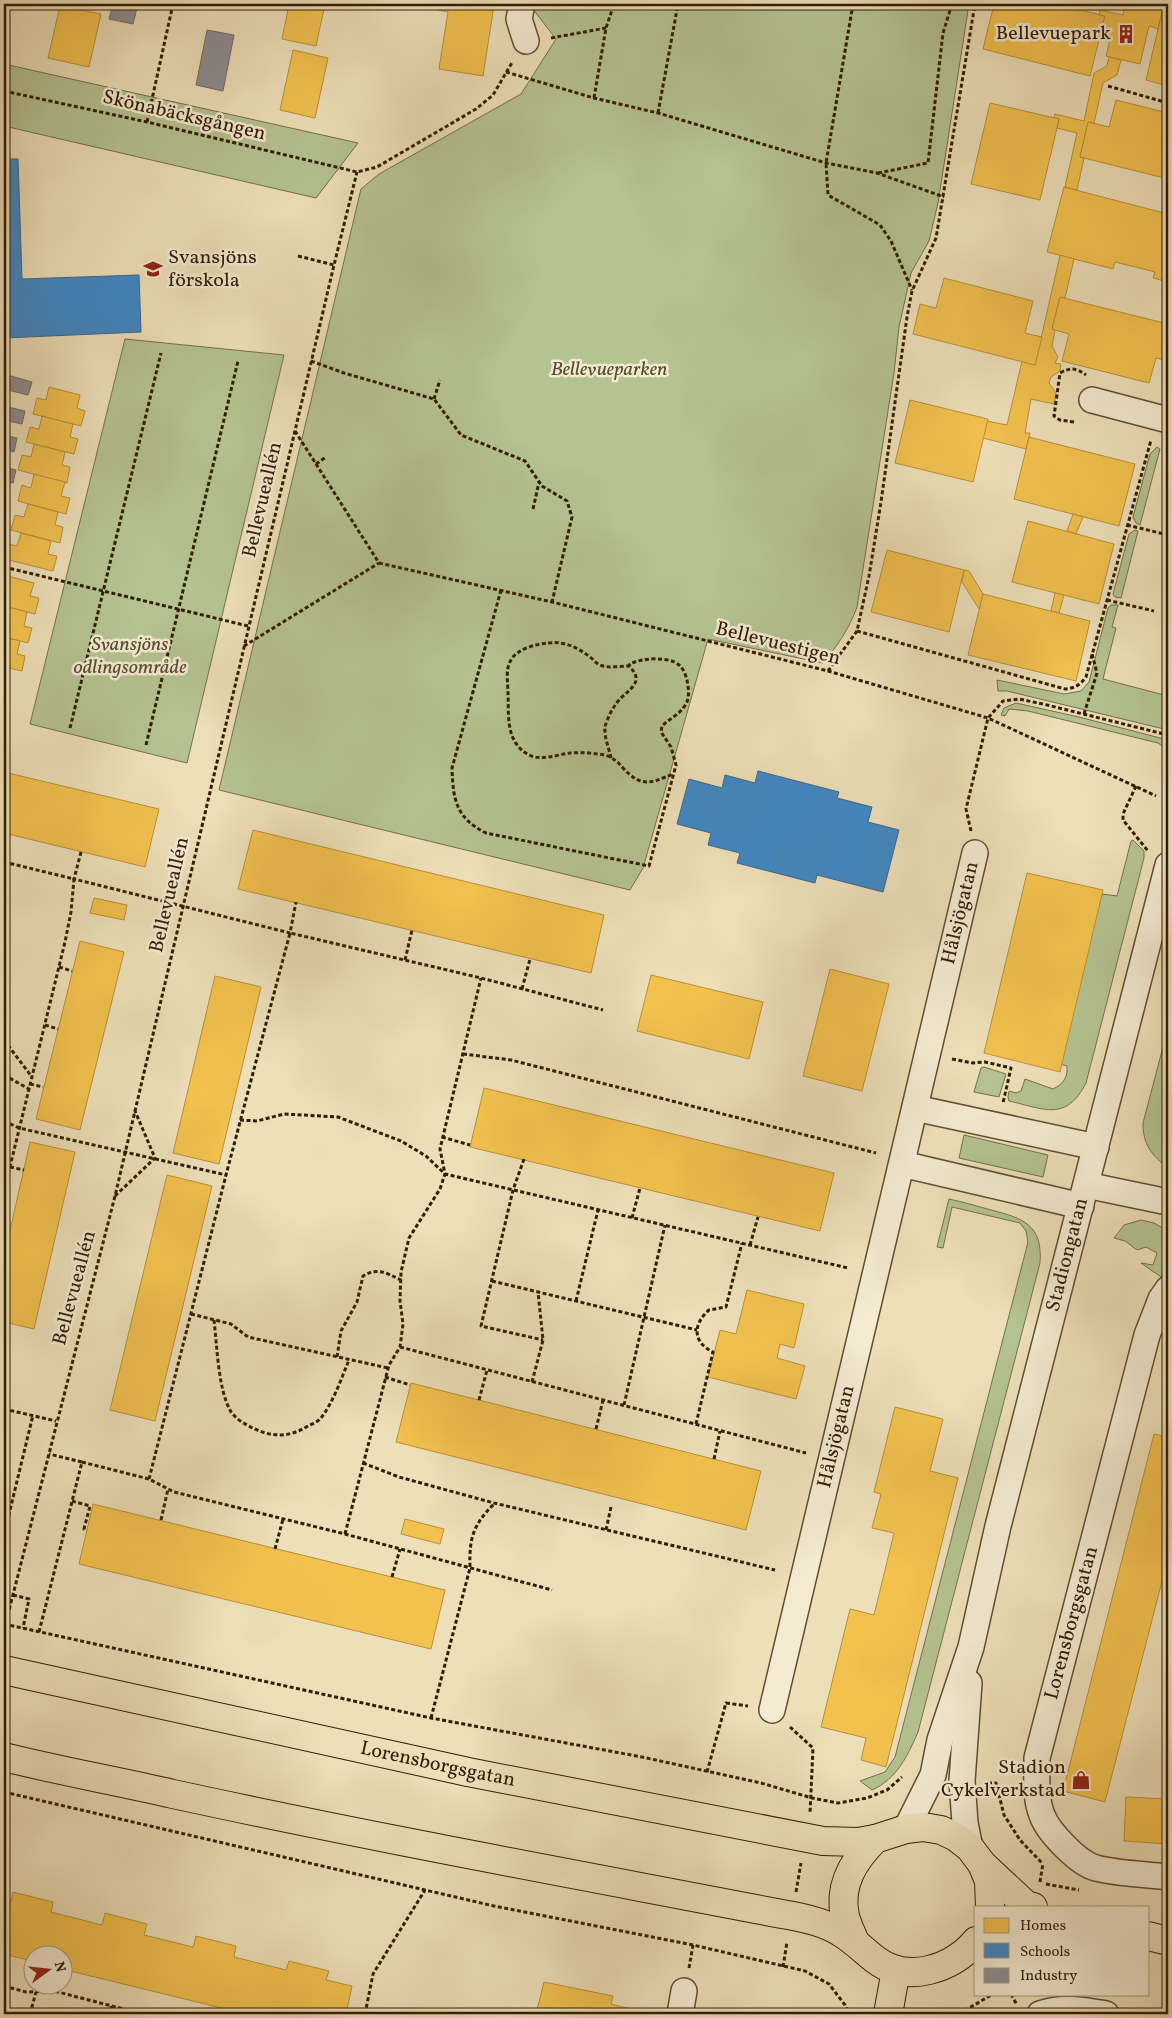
<svg xmlns="http://www.w3.org/2000/svg" width="1172" height="2018" font-family="Vollkorn,serif">
<style>
.green{fill:#b5c291;stroke:#73704a}
.homes{fill:#f2c14e;stroke:#b89038}
.schools{fill:#3f88c5;stroke:#3b688b}
.industry{fill:#8d8d92;stroke:#716b67}
.lines{fill:none;stroke-linecap:round;stroke-linejoin:round}
.minor-casing{stroke:#604e30;stroke-width:28}
.major-casing{stroke:#311d03;stroke-width:30}
.path{stroke:#311d03;stroke-width:3;stroke-dasharray:4 2.5;stroke-linecap:butt}
.minor{stroke:#f3ead1;stroke-width:25}
.major{stroke:#eddfb8;stroke-width:28}
.labels{text-anchor:middle;dominant-baseline:central;stroke-width:5;stroke-linejoin:round;paint-order:stroke}
.poi-label{font-size:20px;fill:#311d03;stroke:#f3ead1;text-anchor:end}
.street-label{font-size:20px;fill:#311d03;stroke:#f3ead1}
.park-label{font-size:20px;font-style:italic;fill:#594f2e;stroke:#f3ead1}
</style>
<rect width="100%" height="100%" fill="#eddfb8"/>
<filter id="stains"><feTurbulence type="fractalNoise" baseFrequency=".004" numOctaves="4"/><feColorMatrix values="0 0 0 0 .2 0 0 0 0 .09 0 0 0 0 .02 0 0 0 .5 -.17"/></filter>
<radialGradient id="worn" r=".72"><stop offset=".6" stop-color="#630" stop-opacity="0"/><stop offset="1" stop-color="#630" stop-opacity=".3"/></radialGradient>
<!-- green -->
<g class="green">
<path d="M529 4H969L938 203 929 241 911 273 899 327 894 373 857 607C849 629 838 645 823 663L708 639 643 868 630 890 219 790 361 189 379 174 521 94 556 39Z"/>
<polygon points="4,64 358,143 316,198 4,126"/>
<polygon points="125,339 284,355 187,763 30,724"/>
<polygon points="1157,447 1160,449 1140,525 1136,523 1133,517 1150,454"/>
<polygon points="1135,530 1138,531 1121,598 1115,597 1113,594 1129,534"/>
<polygon points="1111,605 1118,605 1112,627 1116,628 1103,679 1164,695 1168,679 1168,730 1007,691 998,691 997,680 1064,694 1081,691 1089,682 1108,608"/>
<polygon points="1016,703 1079,717 1168,740 1168,750 1158,743 1028,711 1009,709 1005,716 1001,715 1004,708"/>
<path d="M1133 840 1144 851V858L1086 1083C1066 1122 1044 1109 1009 1101L1008 1097 1009 1091 1016 1093 1021 1091 1025 1079 1053 1089C1063 1084 1068 1078 1067 1066L1056 1063 1102 894 1117 896 1131 841Z"/>
<path d="M1168 1028V1169C1152 1154 1143 1146 1143 1123Z"/>
<polygon points="984,1067 1006,1074 999,1097 974,1092 981,1068"/>
<polygon points="964,1135 1048,1155 1043,1177 959,1158"/>
<path d="M949 1199C963 1202 977 1206 991 1210 1023 1218 1043 1225 1040 1263L918 1732C908 1755 897 1779 872 1790L860 1781 885 1772 895 1757 1028 1242 1026 1231 1020 1223 952 1207 943 1248 937 1247Z"/>
<polygon points="1141,1220 1154,1223 1168,1231 1168,1266 1161,1277 1141,1263 1153,1265 1157,1253 1146,1247 1137,1250 1125,1241 1114,1238 1124,1225"/>
</g>
<!-- homes -->
<g class="homes">
<polygon points="289,4 325,4 316,46 282,39"/>
<polygon points="439,4 494,5 483,76 439,69 448,12 438,10"/>
<polygon points="994,4 1056,4 1105,16 1090,76 983,49"/>
<polygon points="1125,4 1164,4 1158,29 1149,26 1140,64 1106,56 1111,36 1100,33 1105,16 1099,15 1100,10 1123,15"/>
<polygon points="1164,4 1168,4 1168,86 1146,80"/>
<polygon points="60,6 101,14 89,67 48,58"/>
<polygon points="293,50 328,58 315,118 280,110"/>
<polygon points="1109,57 1121,60 1117,75 1103,83 1094,123 1088,122 1080,157 1084,158 1077,190 1065,187 1077,133 1057,128 1059,119 1054,118 1055,114 1084,121 1094,73 1107,66"/>
<polygon points="1116,100 1168,113 1168,179 1080,157 1088,122 1109,127"/>
<polygon points="990,103 1059,119 1040,200 971,184"/>
<polygon points="1064,187 1168,214 1168,282 1153,278 1155,272 1115,262 1113,269 1047,252"/>
<polygon points="1060,255 1074,259 1065,298 1060,297 1052,329 1055,331 1052,346 1058,357 1055,363 1061,364 1060,371 1051,377 1049,383 1056,393 1054,404 1031,399 1025,433 1030,433 1026,449 983,438 987,421 1007,425 1022,361 1035,365"/>
<polygon points="944,278 1033,301 1025,333 1042,337 1035,365 913,334 920,304 936,308"/>
<polygon points="1060,297 1168,324 1168,361 1156,358 1149,383 1062,361 1069,334 1052,329"/>
<polygon points="49,387 80,395 77,408 85,411 81,426 33,414 37,398 46,400"/>
<polygon points="910,400 988,419 973,482 895,463"/>
<polygon points="42,416 73,424 70,437 78,439 74,454 26,442 30,427 39,429"/>
<polygon points="1029,437 1135,464 1119,526 1014,499"/>
<polygon points="34,444 65,452 62,465 70,467 67,483 18,470 22,455 31,457"/>
<polygon points="34,474 65,482 61,496 70,498 66,514 18,501 22,485 31,488"/>
<polygon points="28,504 58,512 55,525 63,527 60,543 11,530 15,515 24,517"/>
<polygon points="1073,514 1083,517 1076,534 1067,531"/>
<polygon points="1028,521 1114,544 1099,604 1012,582"/>
<polygon points="21,533 51,541 48,554 57,556 53,571 5,559 8,544 17,546"/>
<polygon points="887,550 964,570 949,632 871,612"/>
<polygon points="964,570 969,571 983,594 979,609 962,582"/>
<polygon points="4,575 34,583 30,596 39,598 35,614 4,606"/>
<polygon points="1055,593 1064,595 1059,613 1051,611"/>
<polygon points="983,594 1090,621 1076,681 968,655"/>
<polygon points="4,606 27,612 24,626 32,628 28,643 4,637"/>
<polygon points="4,637 20,641 17,654 25,656 22,671 4,667"/>
<polygon points="4,772 159,809 145,867 4,833"/>
<polygon points="253,830 604,915 591,973 238,889"/>
<polygon points="1027,873 1103,890 1060,1072 984,1053"/>
<polygon points="94,898 127,905 124,920 90,913"/>
<polygon points="80,941 124,952 80,1130 36,1119"/>
<polygon points="830,969 889,984 862,1091 803,1076"/>
<polygon points="651,975 763,1002 749,1059 637,1031"/>
<polygon points="215,976 261,987 219,1164 173,1153"/>
<polygon points="484,1088 834,1173 820,1231 470,1147"/>
<polygon points="30,1142 75,1152 34,1329 4,1322 4,1257"/>
<polygon points="167,1175 212,1186 155,1421 110,1410"/>
<polygon points="747,1290 804,1304 794,1348 780,1344 777,1358 805,1366 796,1399 708,1377 720,1330 736,1334"/>
<polygon points="411,1383 761,1471 746,1530 396,1442"/>
<polygon points="895,1407 943,1419 930,1471 958,1478 886,1767 861,1760 866,1738 821,1727 850,1609 874,1615 894,1533 872,1528 881,1494 874,1492"/>
<polygon points="1154,1434 1168,1437 1168,1558 1105,1802 1063,1791"/>
<polygon points="93,1504 445,1590 431,1649 79,1564"/>
<polygon points="405,1519 444,1529 440,1544 401,1534"/>
<polygon points="1126,1797 1168,1799 1168,1844 1124,1841"/>
<polygon points="13,1892 53,1902 51,1912 102,1925 105,1913 147,1924 144,1935 193,1947 196,1936 236,1946 234,1957 286,1970 289,1961 329,1971 326,1980 352,1986 346,2014 246,2014 62,1969 62,1956 32,1956 32,1961 4,1954 4,1900 11,1902"/>
<polygon points="544,1982 613,1996 611,2004 639,2011 639,2014 536,2014"/>
</g>
<!-- schools -->
<g class="schools">
<polygon points="4,159 18,159 22,279 139,275 141,332 4,338"/>
<polygon points="758,771 839,792 837,798 872,807 868,822 899,830 883,892 817,875 815,883 737,863 740,853 708,845 711,833 677,824 689,779 722,788 725,775 755,783"/>
</g>
<!-- industry -->
<g class="industry">
<polygon points="113,4 138,4 133,24 109,19"/>
<polygon points="207,30 234,35 223,91 196,85"/>
<polygon points="4,374 32,382 28,395 4,389"/>
<polygon points="4,406 25,411 22,424 4,420"/>
<polygon points="4,435 17,438 14,452 4,449"/>
<polygon points="4,467 16,470 13,483 4,481"/>
<polygon points="4,497 10,498 6,512 4,512"/>
</g>
<g class="lines">
<!-- minor casing -->
<g class="minor-casing">
<g id="minor">
<polyline points="522,4 519,19 526,41"/>
<polyline points="1092,400 1168,420"/>
<polyline points="915,1108 1096,1147"/>
<polyline points="902,1164 1081,1206"/>
<polyline points="1086,1185 1168,1202"/>
<path d="M1168 1289 1161 1299 1147 1335 1037 1758C1037 1777 1035 1798 1042 1815 1048 1832 1079 1864 1096 1868 1119 1874 1145 1874 1168 1877"/>
<polyline points="969,1683 962,1781 965,1823 970,1848"/>
<path id="s1" d="M772 1710 975 853"/>
<path id="s2" d="M906 1829 933 1775 940 1740 971 1647 998 1526 1168 865"/>
<polyline points="680,2014 684,1991"/>
<path d="M1040 2014C1062 2006 1083 2010 1106 2014"/>
</g>
</g>
<!-- major casing -->
<g class="major-casing">
<g id="major">
<path id="s3" d="M4 1670 468 1772 823 1841 858 1842 875 1839 906 1829 923 1827 941 1830 956 1837 970 1848 982 1864 1026 1905 1033 1907"/>
<path d="M4 1757C60 1771 117 1781 173 1794 375 1838 579 1875 782 1914 801 1917 824 1922 840 1932 854 1940 864 1951 876 1960 908 1984 952 1969 976 1941"/>
<polyline points="982,1864 989,1881 990,1907"/>
<polyline points="1148,1936 1168,1941"/>
<path d="M855 1942C852 1934 847 1925 845 1916 838 1885 854 1860 875 1839"/>
<polyline points="888,2014 896,1970"/>
</g>
</g>
<!-- path -->
<g class="path">
<polyline points="853,4 826,163 828,195 880,225 891,241 912,290"/>
<polyline points="551,38 606,28"/>
<polyline points="506,72 594,98 658,113 826,163 877,173 944,197"/>
<polyline points="1108,86 1168,103"/>
<polyline points="4,91 147,122 357,172 377,167 476,109 493,95 513,61"/>
<polyline points="594,98 606,28 614,4"/>
<polyline points="658,113 678,4"/>
<polyline points="147,122 173,4"/>
<polyline points="878,173 928,163 943,33 952,4"/>
<polyline points="298,256 334,265"/>
<polyline points="311,361 344,373 434,399 461,435 525,461 542,486 567,501 572,517 552,602"/>
<polyline points="1163,393 1168,387"/>
<polyline points="434,399 440,380"/>
<path d="M1074 422 1060 420 1054 416 1060 373C1071 367 1076 368 1086 375"/>
<polyline points="295,431 379,563"/>
<polyline points="316,464 326,457"/>
<polyline points="533,509 539,482"/>
<polyline points="1127,525 1168,535"/>
<polyline points="379,563 552,602 828,671 988,718 1156,796"/>
<polyline points="4,567 248,626"/>
<path d="M501 590 452 768C453 800 456 818 486 833L649 866 676 765 671 747 661 732 662 726C668 720 678 715 683 708 689 702 689 694 688 686 687 679 685 670 679 665 669 656 641 658 630 664L629 666"/>
<polyline points="1107,600 1154,611"/>
<path d="M857 631 1065 689C1075 688 1080 685 1086 677L1151 440"/>
<polyline points="244,646 379,563"/>
<polyline points="828,671 857,631 869,576 881,502 907,317 912,291 936,238 975,4"/>
<polyline points="1084,714 1097,673 1092,654"/>
<polyline points="70,728 161,353"/>
<polyline points="146,745 238,361"/>
<path d="M611 758C609 748 604 737 605 727 607 718 615 703 622 697 634 686 643 680 629 666 619 666 607 669 598 664 595 662 593 659 590 657 577 647 564 641 548 643 536 644 517 649 511 660 505 669 508 683 508 693 509 716 505 742 529 755 541 761 556 755 570 753 581 752 597 753 608 756 614 759 618 762 623 768 641 787 649 784 673 774"/>
<polyline points="1136,786 1123,814 1123,820 1148,851"/>
<polyline points="971,831 966,809 988,718 1003,701 1019,699 1043,704 1168,735"/>
<polyline points="81,852 74,879 290,933 296,902"/>
<polyline points="4,862 74,879 71,912 65,942 4,1191"/>
<polyline points="405,960 412,930"/>
<polyline points="59,967 72,971"/>
<polyline points="522,989 530,959"/>
<polyline points="45,1025 58,1029"/>
<polyline points="4,1040 32,1077"/>
<polyline points="463,1054 511,1060 876,1153"/>
<polyline points="952,1059 973,1063 985,1062 1011,1068 1003,1103"/>
<polyline points="4,1075 29,1089"/>
<polyline points="30,1084 43,1087"/>
<polyline points="240,1120 257,1121 284,1114 338,1117 401,1141 426,1156 445,1174 848,1268"/>
<polyline points="4,1121 19,1128 226,1175"/>
<polyline points="442,1137 470,1145"/>
<polyline points="524,1159 513,1190 481,1326 543,1340"/>
<polyline points="10,1167 24,1170"/>
<polyline points="115,1196 155,1158 135,1111"/>
<polyline points="632,1218 640,1188"/>
<polyline points="4,1227 10,1229"/>
<polyline points="750,1245 758,1217"/>
<polyline points="492,1281 697,1330"/>
<polyline points="576,1301 598,1210"/>
<polyline points="191,1314 231,1324 248,1337 388,1368"/>
<path d="M214 1320C217 1345 218 1388 230 1410 233 1416 241 1422 247 1425 268 1437 287 1439 308 1426 312 1424 318 1422 321 1418 334 1401 341 1379 349 1360"/>
<polyline points="400,1347 806,1453"/>
<path d="M337 1357 341 1331 357 1302 363 1276C378 1267 386 1273 401 1280"/>
<polyline points="385,1377 410,1385"/>
<polyline points="532,1382 543,1340 538,1292"/>
<polyline points="479,1400 487,1370"/>
<polyline points="624,1405 665,1225"/>
<polyline points="4,1409 56,1421"/>
<path d="M696 1424 713 1352C692 1342 693 1324 709 1310L726 1307 742 1243"/>
<polyline points="596,1429 603,1400"/>
<polyline points="714,1459 720,1431"/>
<polyline points="82,1462 149,1479 174,1492 345,1534 552,1590"/>
<polyline points="363,1463 399,1477 494,1503 775,1570"/>
<polyline points="149,1479 226,1175 290,933 481,978 603,1010"/>
<polyline points="72,1501 90,1506 84,1529 87,1530"/>
<polyline points="161,1520 168,1489"/>
<polyline points="606,1530 611,1507"/>
<polyline points="345,1534 389,1365 400,1347 403,1324 400,1301 401,1272 409,1238 440,1189 445,1174 440,1149 481,978"/>
<polyline points="4,1535 33,1415"/>
<polyline points="275,1549 283,1519"/>
<polyline points="392,1577 400,1549"/>
<polyline points="13,1595 29,1599 23,1628"/>
<polyline points="6,1622 115,1196 334,265 357,172"/>
<polyline points="4,1624 431,1718 642,1757 761,1783 812,1798 838,1803 867,1798 887,1790 902,1777"/>
<polyline points="39,1632 82,1462 49,1454"/>
<path d="M431 1718 470 1568C469 1538 473 1525 494 1504"/>
<polyline points="790,1727 813,1748 810,1813"/>
<polyline points="707,1772 726,1703 748,1706"/>
<polyline points="988,1783 996,1783 1004,1815 1020,1840 1043,1864"/>
<polyline points="4,1792 494,1906 693,1945 805,1971 829,1984 845,2005 849,2014"/>
<polyline points="1040,1882 1043,1863"/>
<polyline points="1046,1884 1079,1890"/>
<polyline points="796,1892 801,1863"/>
<polyline points="783,1967 787,1942"/>
<polyline points="689,1968 693,1945"/>
<polyline points="4,1986 26,1992 54,1991 143,2014"/>
<polyline points="1011,1994 1017,2005"/>
<polyline points="111,2006 112,2014"/>
<polyline points="30,2014 36,1992"/>
<polyline points="365,2014 373,1974 425,1890"/>
<polyline points="959,2014 993,1994"/>
</g>
<!-- minor -->
<use href="#minor" class="minor"/>
<!-- major -->
<use href="#major" class="major"/>
</g>
<!-- icons -->
<defs>
<g id="building-bare" transform="scale(1.5)"><path d="M-4-6H4V6H1V3H-1V6H-4ZM-2.5-4.3h1.7v1.8h-1.7ZM.8-4.3h1.7v1.8H.8ZM-2.5-1h1.7V.8h-1.7ZM.8-1h1.7V.8H.8Z" fill="#8f2418" stroke="#f3ead1" stroke-width="2.5" paint-order="stroke"/></g>
<g id="school-bare" transform="scale(1.5)"><path d="M0-5L7-2L0 1L-7-2ZM-4 1L0 2.5L4 1V4Q0 6-4 4Z" fill="#8f2418" stroke="#f3ead1" stroke-width="2.5" paint-order="stroke"/></g>
<g id="shop-bare" transform="scale(1.5)"><path d="M-5-2.5h2.3a2.7 3.5 0 0 1 5.4 0H5L5.5 6h-11ZM-1.5-2.5h3a1.5 2.3 0 0 0-3 0Z" fill="#8f2418" stroke="#f3ead1" stroke-width="2.5" paint-order="stroke"/></g>
</defs>
<g fill-rule="evenodd">
<use href="#building-bare" x="1126" y="34"/>
<use href="#school-bare" x="153" y="269"/>
<use href="#shop-bare" x="1081" y="1780"/>
</g>
<g class="labels">
<!-- poi labels -->
<g class="poi-label">
<text x="1111" y="34">Bellevuepark</text>
<text x="168" y="258" text-anchor="start">Svansjöns<tspan x="168" dy="23">förskola</tspan></text>
<text x="1066" y="1768">Stadion<tspan x="1066" dy="23">Cykelverkstad</tspan></text>
</g>
<!-- street labels -->
<g class="street-label">
<text transform="translate(184 116) rotate(13)">Skönabäcksgången</text>
<text transform="translate(263 500) rotate(-77)">Bellevueallén</text>
<text transform="translate(778 644) rotate(14)">Bellevuestigen</text>
<text transform="translate(170 895) rotate(-77)">Bellevueallén</text>
<text stroke="none"><textPath href="#s1" startOffset="819">Hålsjögatan</textPath></text>
<text stroke="none"><textPath href="#s2" startOffset="598">Stadiongatan</textPath></text>
<text transform="translate(75 1288) rotate(-75)">Bellevueallén</text>
<text stroke="none"><textPath href="#s1" startOffset="281">Hålsjögatan</textPath></text>
<text transform="translate(1072 1623) rotate(-75)">Lorensborgsgatan</text>
<text stroke="none"><textPath href="#s3" startOffset="444">Lorensborgsgatan</textPath></text>
</g>
<!-- park labels -->
<g class="park-label">
<text x="609" y="370">Bellevueparken</text>
<text x="130" y="645">Svansjöns<tspan x="130" dy="23">odlingsområde</tspan></text>
</g>
</g>
<!-- margin -->
<rect width="1172" height="2018" fill="none" stroke="#eddfb8" stroke-width="20"/>
<rect x="5" y="5" width="1162" height="2008" fill="none" stroke="#311d03" stroke-width="2.5"/>
<rect x="10" y="10" width="1152" height="1998" fill="none" stroke="#311d03"/>
<!-- legend -->
<rect x="974" y="1906" width="175" height="90" fill="#f3ead1" stroke="#a5987f"/>
<rect x="984" y="1918" width="25" height="15" fill="#f2c14e" stroke="#a5987f"/>
<text x="1020" y="1930" font-size="15" fill="#311d03">Homes</text>
<rect x="984" y="1943" width="25" height="15" fill="#3f88c5" stroke="#a5987f"/>
<text x="1020" y="1956" font-size="15" fill="#311d03">Schools</text>
<rect x="984" y="1968" width="25" height="15" fill="#8d8d92" stroke="#a5987f"/>
<text x="1020" y="1980" font-size="15" fill="#311d03">Industry</text>
<!-- north arrow -->
<g transform="translate(48 1970) rotate(75)"><circle r="24" fill="#f3ead1" stroke="#a5987f"/>
<path d="M0-4L9 19L0 12L-9 19Z" fill="#8f2418"/>
<text y="-8" font-size="14" font-weight="bold" text-anchor="middle" fill="#311d03">N</text>
</g>
<rect width="100%" height="100%" filter="url(#stains)"/>
<rect width="100%" height="100%" fill="url(#worn)"/>
</svg>
